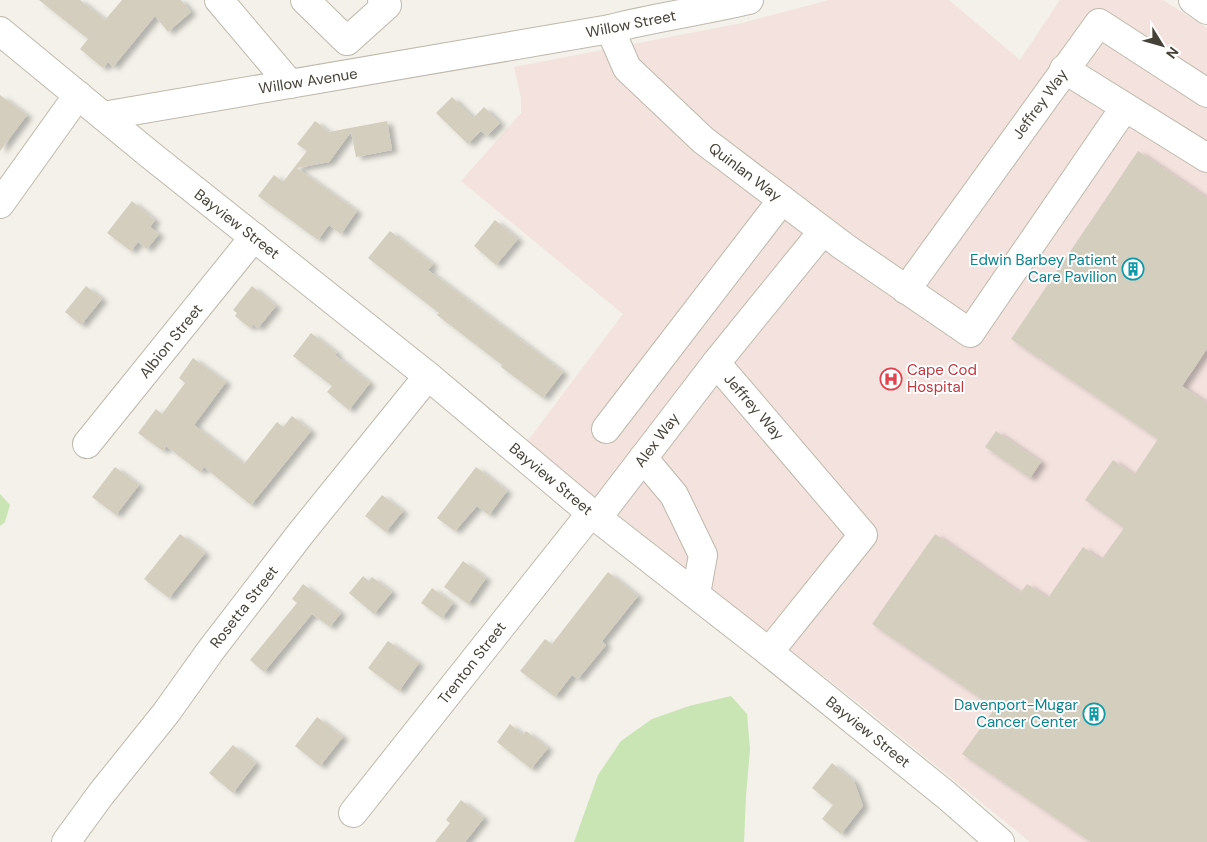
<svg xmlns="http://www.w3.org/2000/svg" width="1207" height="842" font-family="'DM Sans',sans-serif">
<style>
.medical{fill:#f3e2dd}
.green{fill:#cae5b4}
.building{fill:#d4cebf;filter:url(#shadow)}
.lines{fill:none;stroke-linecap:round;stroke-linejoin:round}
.minor-casing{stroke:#beb9ac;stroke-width:30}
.minor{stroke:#fff;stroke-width:28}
.labels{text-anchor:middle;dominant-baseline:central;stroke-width:4;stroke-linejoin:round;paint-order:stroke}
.street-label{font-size:15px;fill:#464238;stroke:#fff}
.culture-label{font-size:15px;fill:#0d838f;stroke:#fff;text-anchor:end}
.health-label{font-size:15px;fill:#be3a42;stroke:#fff;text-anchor:start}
</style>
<defs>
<filter id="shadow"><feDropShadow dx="5.5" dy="3" stdDeviation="2.5" flood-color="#0004"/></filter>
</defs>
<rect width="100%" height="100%" fill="#f3f1e9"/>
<!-- medical -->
<polygon class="medical" points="829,0 949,0 1020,60 1060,0 1163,0 1207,28 1207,842 1030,842 871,713 526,443 623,314 461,181 521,113 521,98 514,67 742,23"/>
<!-- green -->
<g class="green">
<polygon points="0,494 10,505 5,522 0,526"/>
<polygon points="731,696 747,714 750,749 746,796 744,842 574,842 598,775 621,741 652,719 689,706"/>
</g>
<!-- building -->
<g class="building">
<polygon points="39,0 80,0 105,20 122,0 181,0 191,12 168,32 155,16 113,67 108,62 103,68 80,49 88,39"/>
<polygon points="0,95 27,115 0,151"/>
<polygon points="452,97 473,118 484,107 500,123 487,136 481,131 468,144 436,113"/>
<polygon points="315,121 329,132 387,121 392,150 356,157 351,132 329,162 297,168 357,211 341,234 329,225 318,240 258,196 274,175 283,182 307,151 297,144"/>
<polygon points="1138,151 1207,198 1207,349 1182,386 1207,403 1207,842 1091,842 962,754 995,708 872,624 935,534 1020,593 1027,584 1048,598 1083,547 1101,560 1124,528 1085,500 1113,460 1134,475 1158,439 1011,339"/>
<polygon points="132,201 155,220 150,227 159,234 147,249 138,242 131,251 107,233"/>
<polygon points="495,220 518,239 496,265 474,246"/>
<polygon points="390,231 433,264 428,270 563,372 543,398 501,367 502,365 437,315 439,313 368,258"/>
<polygon points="86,286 102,299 81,325 65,312"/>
<polygon points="252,286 276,306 258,328 253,324 250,328 235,316 237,313 233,310"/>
<polygon points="311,333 337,353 335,355 370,383 349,410 327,392 332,386 293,356"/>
<polygon points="193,358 226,382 194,425 244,464 277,422 283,427 292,416 311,431 251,505 204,467 200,472 166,446 163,451 138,433 156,409 162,414 185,383 179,378"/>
<polygon points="996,431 1041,462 1030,478 985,447"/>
<polygon points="115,467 139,485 116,515 92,497"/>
<polygon points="476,467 507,491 489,515 477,506 455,531 437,518"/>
<polygon points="382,495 403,511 386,532 365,516"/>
<polygon points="180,534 205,553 169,598 144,579"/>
<polygon points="463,561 486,578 468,604 444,587"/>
<polygon points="608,572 638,596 602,641 606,645 578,679 572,675 555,697 520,671 545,639 552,644"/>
<polygon points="363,576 369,581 372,577 392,592 374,614 349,593"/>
<polygon points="303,584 341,613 330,627 312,614 264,672 250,660 297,603 292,599"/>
<polygon points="432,588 453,603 442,618 421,603"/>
<polygon points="388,641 419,663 399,691 368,668"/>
<polygon points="317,717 343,737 320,766 295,746"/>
<polygon points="510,724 523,735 526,731 548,748 531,769 497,742"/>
<polygon points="233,745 256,763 233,793 209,773"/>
<polygon points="832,763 854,781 863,806 841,834 822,819 833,805 812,788"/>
<polygon points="461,800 484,818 465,842 435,842 450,823 446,820"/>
</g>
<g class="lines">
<!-- minor casing -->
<g class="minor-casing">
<g id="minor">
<polyline points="219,0 290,84"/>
<polyline points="305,0 347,41 387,5 382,0"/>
<polyline points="1193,0 1207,10"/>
<polyline points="610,29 627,68 703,140 843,246 970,333 1125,107"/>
<polyline points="0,31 148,153 428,376 591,513 769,652 946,795 1000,842"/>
<polyline points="1064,69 1207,158"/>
<path d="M103 116 610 29C656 17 703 11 749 0"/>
<polyline points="0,204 78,95"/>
<polyline points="906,290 1099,23 1207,93"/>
<polyline points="716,363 863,535 769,652"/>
<polyline points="606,429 782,200"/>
<polyline points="87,444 254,237"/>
<polyline points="643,458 674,495 703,555 696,594"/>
<polyline points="598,517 716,363 823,231"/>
<polyline points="353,813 591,513"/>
<polyline points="66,842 101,794 166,713 211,650 301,533 428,376"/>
</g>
</g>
<!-- minor -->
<use href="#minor" class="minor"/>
</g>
<!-- icons -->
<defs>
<g id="building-ring" transform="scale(1.125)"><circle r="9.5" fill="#fff" stroke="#0f9aa8" stroke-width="1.5"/><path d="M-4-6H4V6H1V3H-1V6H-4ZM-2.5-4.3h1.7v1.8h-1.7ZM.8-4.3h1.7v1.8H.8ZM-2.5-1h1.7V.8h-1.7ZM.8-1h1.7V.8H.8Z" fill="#0f9aa8"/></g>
<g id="hospital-ring" transform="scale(1.125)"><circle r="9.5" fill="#fff" stroke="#e0444e" stroke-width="1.5"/><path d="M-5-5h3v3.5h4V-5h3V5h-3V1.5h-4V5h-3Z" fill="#e0444e"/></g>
</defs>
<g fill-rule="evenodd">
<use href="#building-ring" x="1133" y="269"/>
<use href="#hospital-ring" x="891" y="379"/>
<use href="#building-ring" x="1094" y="714"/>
</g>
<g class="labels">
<!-- street labels -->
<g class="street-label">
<text transform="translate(631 24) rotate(-11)">Willow Street</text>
<text transform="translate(308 81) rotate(-9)">Willow Avenue</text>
<text transform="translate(1040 104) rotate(-54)">Jeffrey Way</text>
<text transform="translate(745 172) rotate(37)">Quinlan Way</text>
<text transform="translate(237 224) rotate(38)">Bayview Street</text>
<text transform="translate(171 341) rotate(-51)">Albion Street</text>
<text transform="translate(754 407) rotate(49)">Jeffrey Way</text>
<text transform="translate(657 440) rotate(-53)">Alex Way</text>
<text transform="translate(551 479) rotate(40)">Bayview Street</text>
<text transform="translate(244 607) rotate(-52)">Rosetta Street</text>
<text transform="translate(472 663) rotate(-52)">Trenton Street</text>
<text transform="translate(868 732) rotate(39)">Bayview Street</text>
</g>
<!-- culture labels -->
<g class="culture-label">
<text x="1117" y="260">Edwin Barbey Patient<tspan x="1117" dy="17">Care Pavilion</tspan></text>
<text x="1078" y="705">Davenport-Mugar<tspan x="1078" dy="17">Cancer Center</tspan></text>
</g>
<!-- health labels -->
<g class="health-label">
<text x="907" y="370">Cape Cod<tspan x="907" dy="17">Hospital</tspan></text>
</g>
</g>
<!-- north arrow -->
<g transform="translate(1162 45) rotate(127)" stroke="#ffffff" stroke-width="4" paint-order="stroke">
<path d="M0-4L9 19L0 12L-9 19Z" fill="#464238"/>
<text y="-8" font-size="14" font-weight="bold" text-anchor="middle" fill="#464238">N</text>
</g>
</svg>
